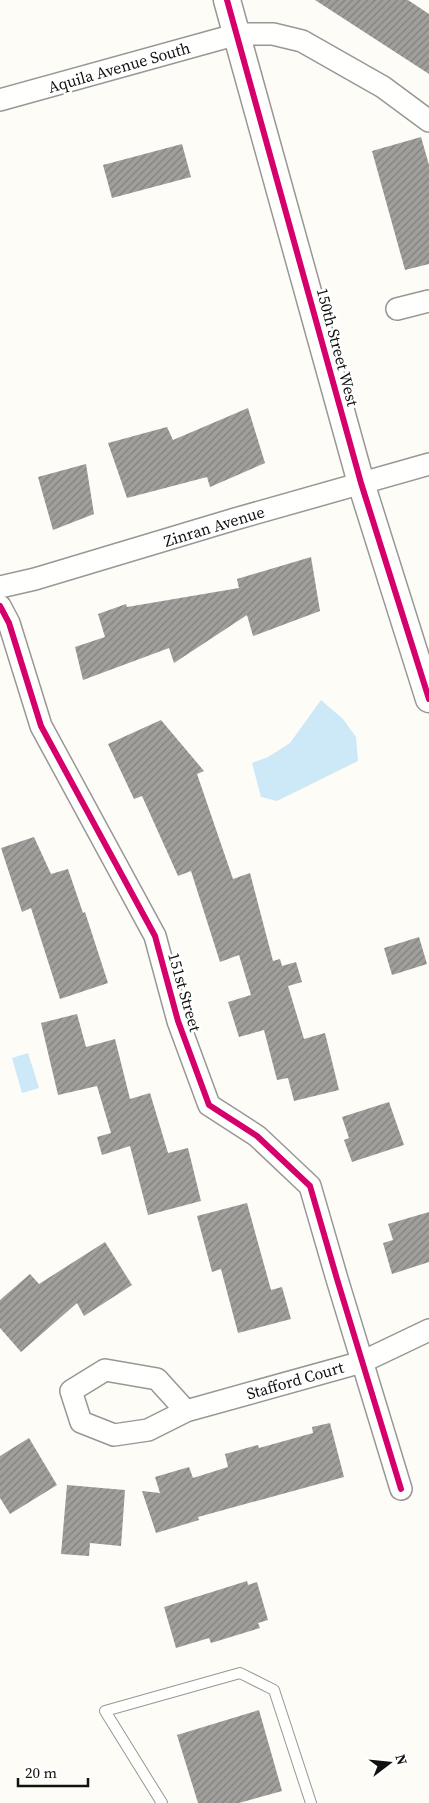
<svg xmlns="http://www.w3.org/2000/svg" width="429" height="1803" font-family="'Source Serif 4',serif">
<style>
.water{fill:#cde8f7}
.building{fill:url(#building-hatch)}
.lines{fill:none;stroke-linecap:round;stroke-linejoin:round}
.service-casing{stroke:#979795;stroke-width:12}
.minor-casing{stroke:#979795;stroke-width:24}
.tertiary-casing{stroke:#979795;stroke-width:29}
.service{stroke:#fffffe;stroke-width:10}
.minor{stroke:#fffffe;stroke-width:21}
.tertiary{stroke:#fffffe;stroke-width:26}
.cycleway-casing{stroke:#fff;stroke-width:9}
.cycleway{stroke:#d6006c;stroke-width:6}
.labels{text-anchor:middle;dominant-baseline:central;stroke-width:5;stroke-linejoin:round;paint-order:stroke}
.street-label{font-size:16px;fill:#111;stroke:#fff}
</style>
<defs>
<pattern id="building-hatch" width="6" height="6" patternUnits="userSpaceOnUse" patternTransform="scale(1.25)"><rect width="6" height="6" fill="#a19f9c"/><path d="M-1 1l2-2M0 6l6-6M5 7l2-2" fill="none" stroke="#82807e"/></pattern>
</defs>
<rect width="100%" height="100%" fill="#fdfcf7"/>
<!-- water -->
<g class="water">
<polygon points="321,700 343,719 356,737 358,761 277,801 261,797 252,763 268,757 290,743"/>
<polygon points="28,1053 39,1088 22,1093 12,1058"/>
</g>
<!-- building -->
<g class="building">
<polygon points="315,0 408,0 429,14 429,74"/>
<polygon points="421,137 429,165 429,264 405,270 372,151"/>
<polygon points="182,144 191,177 112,198 103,165"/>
<polygon points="248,408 265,463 210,487 207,477 127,498 108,443 167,427 173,440"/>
<polygon points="86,464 94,514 53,530 38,477"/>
<polygon points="311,557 320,611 253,636 247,615 174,663 169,648 83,680 75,647 105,637 98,614 126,604 127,607 239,588 237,579"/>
<polygon points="161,720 204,771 197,774 233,879 250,873 273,961 280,959 282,966 296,962 302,982 288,986 304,1039 325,1033 339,1090 294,1101 288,1078 277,1080 264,1030 239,1037 228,1002 251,995 239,955 220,962 191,871 178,876 142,796 134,799 108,744"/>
<polygon points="34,837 51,874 68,869 83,913 85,912 108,983 60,999 31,908 22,912 1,848"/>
<polygon points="419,937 427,964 392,975 384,948"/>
<polygon points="77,1014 86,1047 115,1039 130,1099 150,1093 168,1153 188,1148 201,1201 148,1215 130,1146 102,1155 97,1137 111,1133 97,1086 58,1095 41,1023"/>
<polygon points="389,1102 404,1145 352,1162 344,1140 349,1138 342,1117"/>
<polygon points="247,1203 271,1290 282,1287 291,1319 238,1333 221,1269 212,1272 197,1216"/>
<polygon points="429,1212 429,1262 392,1274 383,1243 393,1240 388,1224"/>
<polygon points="105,1242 132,1285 84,1316 77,1303 21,1352 0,1328 0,1300 30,1274 39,1284"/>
<polygon points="330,1423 344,1477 198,1517 199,1520 156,1533 142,1491 160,1493 155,1477 189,1467 193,1478 228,1467 225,1454 258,1445 259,1448 313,1433 312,1427"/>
<polygon points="29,1438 57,1485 10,1514 0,1498 0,1456"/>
<polygon points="67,1485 125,1490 121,1546 90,1543 89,1556 61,1554"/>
<polygon points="247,1581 248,1585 257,1582 268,1620 258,1623 260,1628 211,1643 209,1638 176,1648 164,1607"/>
<polygon points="259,1710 282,1791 239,1803 198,1803 177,1735"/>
</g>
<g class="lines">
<!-- service casing -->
<g class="service-casing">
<polyline id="service" points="162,1803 105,1711 240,1673 274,1690 311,1803"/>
</g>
<!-- minor casing -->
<g class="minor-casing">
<g id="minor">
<polyline points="0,100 238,34 273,34 302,41 383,87 429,121"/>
<polyline points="397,309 429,301"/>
<polyline points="0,587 35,579 235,519 429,464"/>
<polyline points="0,606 9,623 41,726 155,936 178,1021 209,1105 257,1136 310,1186 337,1279 401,1489"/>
<polyline points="186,1411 148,1430 114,1435 81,1422 71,1391 105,1370 157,1379 186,1411 362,1362 429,1330"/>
</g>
</g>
<!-- tertiary casing -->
<g class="tertiary-casing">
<polyline id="tertiary" points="227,0 361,483 429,699"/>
</g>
<!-- service -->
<use href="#service" class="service"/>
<!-- minor -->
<use href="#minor" class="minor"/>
<!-- tertiary -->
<use href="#tertiary" class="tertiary"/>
<!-- cycleway casing -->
<g class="cycleway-casing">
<g id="cycleway">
<polyline points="227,0 361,483 429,699"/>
<polyline points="0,606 9,623 41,726 155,936 178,1021 209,1105 257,1136 310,1186 337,1279 401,1489"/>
</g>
</g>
<!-- cycleway -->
<use href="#cycleway" class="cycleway"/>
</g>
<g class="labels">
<!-- street labels -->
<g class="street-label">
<text transform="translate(119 67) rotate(-16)">Aquila Avenue South</text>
<text transform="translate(338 347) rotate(75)">150th Street West</text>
<text transform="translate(214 526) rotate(-17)">Zinran Avenue</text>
<text transform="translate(185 992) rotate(74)">151st Street</text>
<text transform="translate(295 1380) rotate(-16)">Stafford Court</text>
</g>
</g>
<!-- north arrow -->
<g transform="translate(389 1763) rotate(74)" stroke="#ffffff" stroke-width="4" paint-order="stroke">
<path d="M0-4L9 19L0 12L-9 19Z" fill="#111111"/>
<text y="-8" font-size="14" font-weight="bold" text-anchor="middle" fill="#111111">N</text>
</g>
<!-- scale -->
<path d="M18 1778v8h70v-8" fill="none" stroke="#111111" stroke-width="2.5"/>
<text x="25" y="1778" font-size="15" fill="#111111" stroke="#ffffff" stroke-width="4" paint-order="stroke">20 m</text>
</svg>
